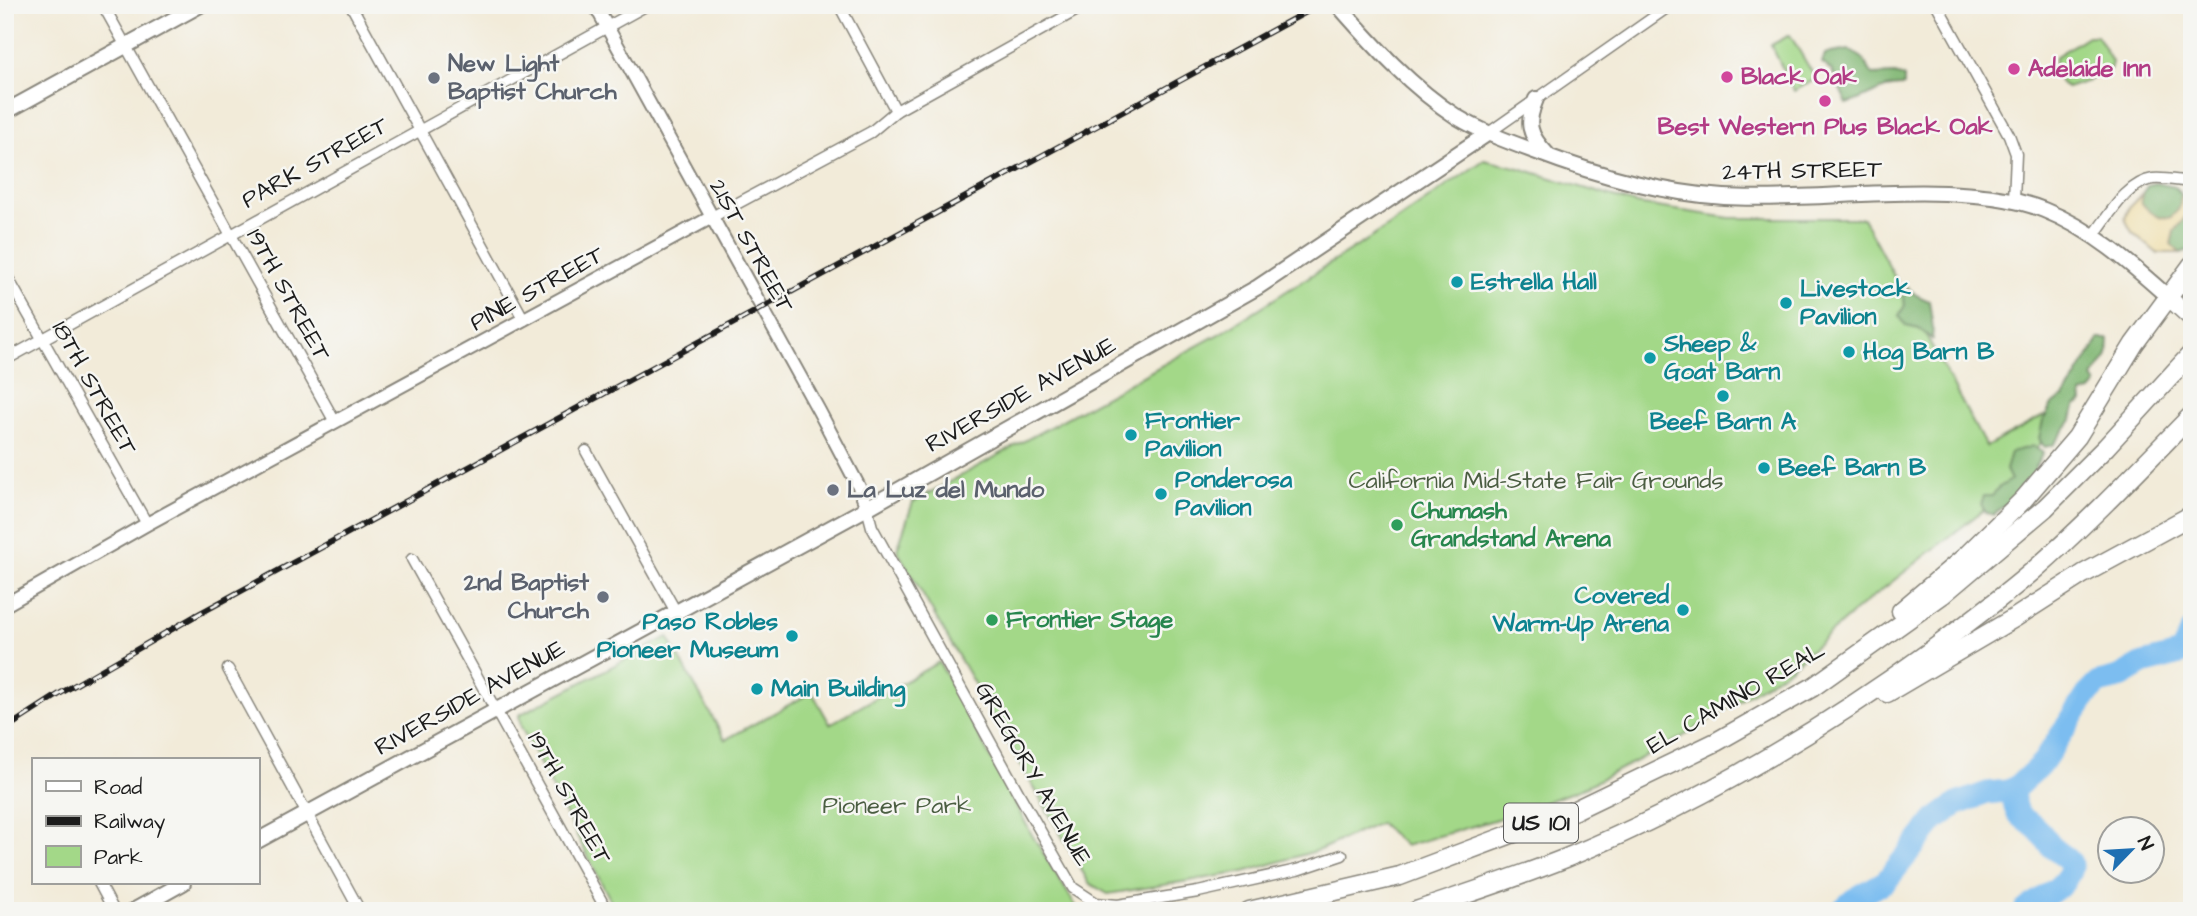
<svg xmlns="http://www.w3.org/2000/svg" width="2197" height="916" font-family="'Architects Daughter',sans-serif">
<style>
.green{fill:#a3d888;stroke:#607a52;stroke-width:2}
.forest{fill:#82b874;stroke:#4f6a48;stroke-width:2}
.sand{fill:#eeda9e;stroke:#857b5d;stroke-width:2}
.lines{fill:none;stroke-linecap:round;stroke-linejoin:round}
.river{stroke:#7bbdf0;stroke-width:23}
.minor-casing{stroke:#87847a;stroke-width:13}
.tertiary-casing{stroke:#87847a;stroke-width:16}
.secondary-casing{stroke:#87847a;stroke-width:18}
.trunk-casing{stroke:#87847a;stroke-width:19}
.motorway-casing{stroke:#87847a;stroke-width:21}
.minor{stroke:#fff;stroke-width:10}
.tertiary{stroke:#fff;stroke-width:12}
.secondary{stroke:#fff;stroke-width:14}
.trunk{stroke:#fff;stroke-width:16}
.motorway{stroke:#fff;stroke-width:18}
.rail-casing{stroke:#1c1c1c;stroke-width:6}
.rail{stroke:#f6f6f2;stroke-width:3.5;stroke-dasharray:10;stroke-linecap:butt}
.hotel-dot{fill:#d1479c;stroke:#f6f6f2;stroke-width:2.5}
.worship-dot{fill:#6b7280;stroke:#f6f6f2;stroke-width:2.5}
.culture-dot{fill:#0f9aa8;stroke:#f6f6f2;stroke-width:2.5}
.leisure-dot{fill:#2e9e5b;stroke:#f6f6f2;stroke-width:2.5}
.labels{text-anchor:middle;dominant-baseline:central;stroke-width:5;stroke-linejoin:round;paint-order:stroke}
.shield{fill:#f6f6f2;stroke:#5d5d5c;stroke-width:2}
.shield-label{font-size:23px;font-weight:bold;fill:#1c1c1c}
.worship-label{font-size:24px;font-weight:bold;fill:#5b616d;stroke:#f6f6f2;text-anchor:start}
.hotel-label{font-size:24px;font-weight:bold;fill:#b23c85;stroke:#f6f6f2;text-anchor:start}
.street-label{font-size:24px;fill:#1c1c1c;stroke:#f6f6f2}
.culture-label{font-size:24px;font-weight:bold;fill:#0d838f;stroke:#f6f6f2;text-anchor:start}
.park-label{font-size:24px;fill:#4b5e42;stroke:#f6f6f2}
.leisure-label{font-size:24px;font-weight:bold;fill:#27864d;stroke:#f6f6f2;text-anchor:start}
</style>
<rect width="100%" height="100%" fill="#f6f6f2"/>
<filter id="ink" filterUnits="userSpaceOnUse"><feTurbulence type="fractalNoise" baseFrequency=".0143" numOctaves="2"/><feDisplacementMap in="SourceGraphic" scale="14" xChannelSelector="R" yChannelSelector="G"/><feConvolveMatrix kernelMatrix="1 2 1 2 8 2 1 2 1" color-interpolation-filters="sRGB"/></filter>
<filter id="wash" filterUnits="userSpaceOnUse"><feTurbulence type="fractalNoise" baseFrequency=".00686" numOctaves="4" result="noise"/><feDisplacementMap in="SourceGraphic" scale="28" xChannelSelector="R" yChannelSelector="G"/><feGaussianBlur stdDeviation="1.57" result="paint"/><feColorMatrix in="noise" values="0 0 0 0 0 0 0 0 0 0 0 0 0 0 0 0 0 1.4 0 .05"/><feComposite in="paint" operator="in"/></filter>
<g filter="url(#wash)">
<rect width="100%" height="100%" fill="#f2ebd9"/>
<!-- green -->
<g class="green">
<polygon points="1790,35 1816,79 1794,91 1771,45"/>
<path d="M2088 36H2097L2112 62 2110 69 2085 82 2067 88C2057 82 2052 68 2055 57Z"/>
<polygon points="1484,160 1516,167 1636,204 1730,218 1863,218 1986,447 2045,415 2051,425 2014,486 1860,607 1791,667 1728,708 1679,739 1581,789 1504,817 1405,846 1380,823 1319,850 1244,872 1108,894 1089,883 897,550 913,502 1219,334 1389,226"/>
<polygon points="668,637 725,740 812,692 830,724 939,662 1032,835 1079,911 616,911 521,727 519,715"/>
</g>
<!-- forest -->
<g class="forest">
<path d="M1849 50 1861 57 1873 75 1895 74 1904 77V86C1877 86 1869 98 1847 104L1832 71 1822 63 1825 54Z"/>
<path d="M2156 183 2175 187 2181 196 2179 209 2170 218C2157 217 2149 213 2141 202L2142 194 2148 185Z"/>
<polygon points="2192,209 2192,249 2180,253 2171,245 2174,231"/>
<polygon points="1907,287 1916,295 1929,301 1933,328 1932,339 1919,329 1906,326 1899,315 1905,305 1902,293"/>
<polygon points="2099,339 2109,339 2108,356 2093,378 2097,384 2091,391 2082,394 2083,402 2075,406 2072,420 2053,445 2044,447 2039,438 2043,421 2051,406 2063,397 2073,383"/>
<path d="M2033 446 2043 453 2035 467V475L2029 486H2020C2017 501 2003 503 1994 515L1986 513 1981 504 1984 496H1992L1998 488 2011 480 2006 470 2011 452Z"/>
</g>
<!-- sand -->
<path class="sand" d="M2142 194 2141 202C2149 213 2157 217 2170 218L2179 209 2181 196 2192 195V209L2174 231 2171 244 2180 253H2157L2132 232 2125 219 2129 207Z"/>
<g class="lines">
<!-- river -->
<g class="river">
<path d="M2008 791 2014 798C2013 817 2028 819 2039 831 2044 836 2048 843 2053 848 2066 859 2080 861 2064 881 2054 894 2037 899 2025 911"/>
<polyline points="1841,911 1853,900 1886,881 1935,820 1957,804 1987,793 2008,791 2019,785 2043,762 2087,695 2099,683 2119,678 2143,664 2181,654 2192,631"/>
</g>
</g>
</g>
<g filter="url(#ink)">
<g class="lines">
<!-- minor casing -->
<g class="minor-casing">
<g id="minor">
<polyline points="103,5 335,422"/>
<polyline points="351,5 524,320"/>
<polyline points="839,5 896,111"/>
<polyline points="1937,5 2009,135 2016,154 2014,200"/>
<polyline points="1487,134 1671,5"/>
<polyline points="712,217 871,132 896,111 1086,5"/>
<path d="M2093 236C2109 216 2126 183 2153 179 2165 178 2179 181 2192 182"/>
<polyline points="5,273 147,524"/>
<polyline points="5,360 647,5"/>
<polyline points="586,451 676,612"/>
<polyline points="867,508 872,527 1019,794 1073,888 1096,903 1118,905 1198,892 1297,870 1342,855"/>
<polyline points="412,559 607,911"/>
<polyline points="228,669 360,911"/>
<polyline points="99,883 114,911"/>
</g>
</g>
<!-- tertiary casing -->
<g class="tertiary-casing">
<g id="tertiary">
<polyline points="595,5 819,411 859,487 867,508"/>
<polyline points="5,605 147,524 712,217"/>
</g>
</g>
<!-- secondary casing -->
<g class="secondary-casing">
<g id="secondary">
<path d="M1338 5C1373 45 1412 88 1457 117 1482 132 1507 141 1534 151 1594 174 1659 193 1724 197 1797 201 1871 190 1945 193 1979 195 2012 197 2044 210 2092 229 2130 263 2168 297"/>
<path d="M1536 99C1526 123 1528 134 1547 154"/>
<polyline points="5,112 200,5"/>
<polyline points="257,841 867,508 1258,287 1487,134"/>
<polyline points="133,911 183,883"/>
</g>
</g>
<!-- trunk casing -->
<g class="trunk-casing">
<polyline id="trunk" points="2168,297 2192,319"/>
</g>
<!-- motorway casing -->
<g class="motorway-casing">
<g id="motorway">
<polyline points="1901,611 1966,556 2023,500 2077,437 2134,344 2192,265"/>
<polyline points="1887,693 2016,617 2083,574 2192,515"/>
<polyline points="1249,911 1400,876 1575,810 1716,742 1813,687 1942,595 2045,508 2106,447 2192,353"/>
<path d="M1416 911C1466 894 1516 878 1566 858 1695 805 1816 734 1929 652 1964 626 2000 599 2033 571 2089 522 2140 468 2192 415"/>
</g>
</g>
<!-- minor -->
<use href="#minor" class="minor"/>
<!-- tertiary -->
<use href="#tertiary" class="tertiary"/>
<!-- secondary -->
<use href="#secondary" class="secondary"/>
<!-- trunk -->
<use href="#trunk" class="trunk"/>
<!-- motorway -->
<use href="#motorway" class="motorway"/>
<!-- rail casing -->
<g class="rail-casing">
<polyline id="rail" points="5,729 61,693 195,616 1319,5"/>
</g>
<!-- rail -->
<use href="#rail" class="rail"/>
</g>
</g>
<!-- markers -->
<g class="hotel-dot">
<circle cx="2014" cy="69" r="7"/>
<circle cx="1727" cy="77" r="7"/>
<circle cx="1825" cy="101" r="7"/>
</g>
<g class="worship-dot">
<circle cx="434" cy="78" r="7"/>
<circle cx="833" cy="490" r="7"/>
<circle cx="603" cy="597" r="7"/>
</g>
<g class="culture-dot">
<circle cx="1457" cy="282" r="7"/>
<circle cx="1786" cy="303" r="7"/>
<circle cx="1849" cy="352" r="7"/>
<circle cx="1650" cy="358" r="7"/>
<circle cx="1723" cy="396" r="7"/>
<circle cx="1131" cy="435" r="7"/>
<circle cx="1764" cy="468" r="7"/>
<circle cx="1161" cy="494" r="7"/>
<circle cx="1683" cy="610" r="7"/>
<circle cx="792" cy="636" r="7"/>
<circle cx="757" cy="689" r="7"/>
</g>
<g class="leisure-dot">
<circle cx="1397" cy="525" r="7"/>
<circle cx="992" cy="620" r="7"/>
</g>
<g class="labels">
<!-- shield labels -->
<rect class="shield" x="1504" y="803.5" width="74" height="39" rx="5"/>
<g class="shield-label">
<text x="1541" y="823">US 101</text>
</g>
<!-- worship labels -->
<g class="worship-label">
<text x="448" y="64">New Light<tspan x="448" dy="28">Baptist Church</tspan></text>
<text x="847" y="490">La Luz del Mundo</text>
<text x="589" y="583" text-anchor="end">2nd Baptist<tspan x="589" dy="28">Church</tspan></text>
</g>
<!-- hotel labels -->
<g class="hotel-label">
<text x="2028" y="69">Adelaide Inn</text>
<text x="1741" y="77">Black Oak</text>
<text x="1825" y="127" text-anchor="middle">Best Western Plus Black Oak</text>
</g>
<!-- street labels -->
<g class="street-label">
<text transform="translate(315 163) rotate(-29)">PARK STREET</text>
<text transform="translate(1802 171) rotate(-1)">24TH STREET</text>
<text transform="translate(751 246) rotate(61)">21ST STREET</text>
<text transform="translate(537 289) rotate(-29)">PINE STREET</text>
<text transform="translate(288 295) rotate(61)">19TH STREET</text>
<text transform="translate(94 388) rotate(61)">18TH STREET</text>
<text transform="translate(1021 395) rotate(-29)">RIVERSIDE AVENUE</text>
<text transform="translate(470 698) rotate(-29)">RIVERSIDE AVENUE</text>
<text transform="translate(1736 698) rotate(-30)">EL CAMINO REAL</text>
<text transform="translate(1033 774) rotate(60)">GREGORY AVENUE</text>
<text transform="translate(569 798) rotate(61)">19TH STREET</text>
</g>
<!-- culture labels -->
<g class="culture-label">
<text x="1471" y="282">Estrella Hall</text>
<text x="1800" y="289">Livestock<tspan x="1800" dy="28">Pavilion</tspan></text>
<text x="1664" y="344">Sheep &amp;<tspan x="1664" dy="28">Goat Barn</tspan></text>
<text x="1863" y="352">Hog Barn B</text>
<text x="1145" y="421">Frontier<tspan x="1145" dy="28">Pavilion</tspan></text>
<text x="1723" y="422" text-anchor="middle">Beef Barn A</text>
<text x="1778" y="468">Beef Barn B</text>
<text x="1175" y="480">Ponderosa<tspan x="1175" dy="28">Pavilion</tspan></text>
<text x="1669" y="596" text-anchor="end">Covered<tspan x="1669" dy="28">Warm-Up Arena</tspan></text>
<text x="778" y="622" text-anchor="end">Paso Robles<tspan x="778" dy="28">Pioneer Museum</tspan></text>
<text x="771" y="689">Main Building</text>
</g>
<!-- park labels -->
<g class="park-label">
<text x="1536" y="481">California Mid-State Fair Grounds</text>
<text x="897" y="806">Pioneer Park</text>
</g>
<!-- leisure labels -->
<g class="leisure-label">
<text x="1411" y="511">Chumash<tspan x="1411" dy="28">Grandstand Arena</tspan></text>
<text x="1006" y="620">Frontier Stage</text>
</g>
</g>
<!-- margin -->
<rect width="2197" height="916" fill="none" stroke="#f6f6f2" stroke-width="28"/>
<!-- legend -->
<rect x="32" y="758" width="228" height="126" fill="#f6f6f2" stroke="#9f9f9c" stroke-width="2"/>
<rect x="46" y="781" width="35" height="10" fill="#ffffff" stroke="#9f9f9c" stroke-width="2"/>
<text x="94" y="794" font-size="21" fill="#1c1c1c">Road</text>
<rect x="46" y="816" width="35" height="10" fill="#1c1c1c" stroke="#9f9f9c" stroke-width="2"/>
<text x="94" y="828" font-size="21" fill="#1c1c1c">Railway</text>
<rect x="46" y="846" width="35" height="21" fill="#a3d888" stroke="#9f9f9c" stroke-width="2"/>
<text x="94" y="864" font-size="21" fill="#1c1c1c">Park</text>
<!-- north arrow -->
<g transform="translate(2131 850) rotate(65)"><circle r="33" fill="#f6f6f2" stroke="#9f9f9c" stroke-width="2"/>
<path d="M0-5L12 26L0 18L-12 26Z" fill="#1f6fb2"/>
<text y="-10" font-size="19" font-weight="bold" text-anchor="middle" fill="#1c1c1c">N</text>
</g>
</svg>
